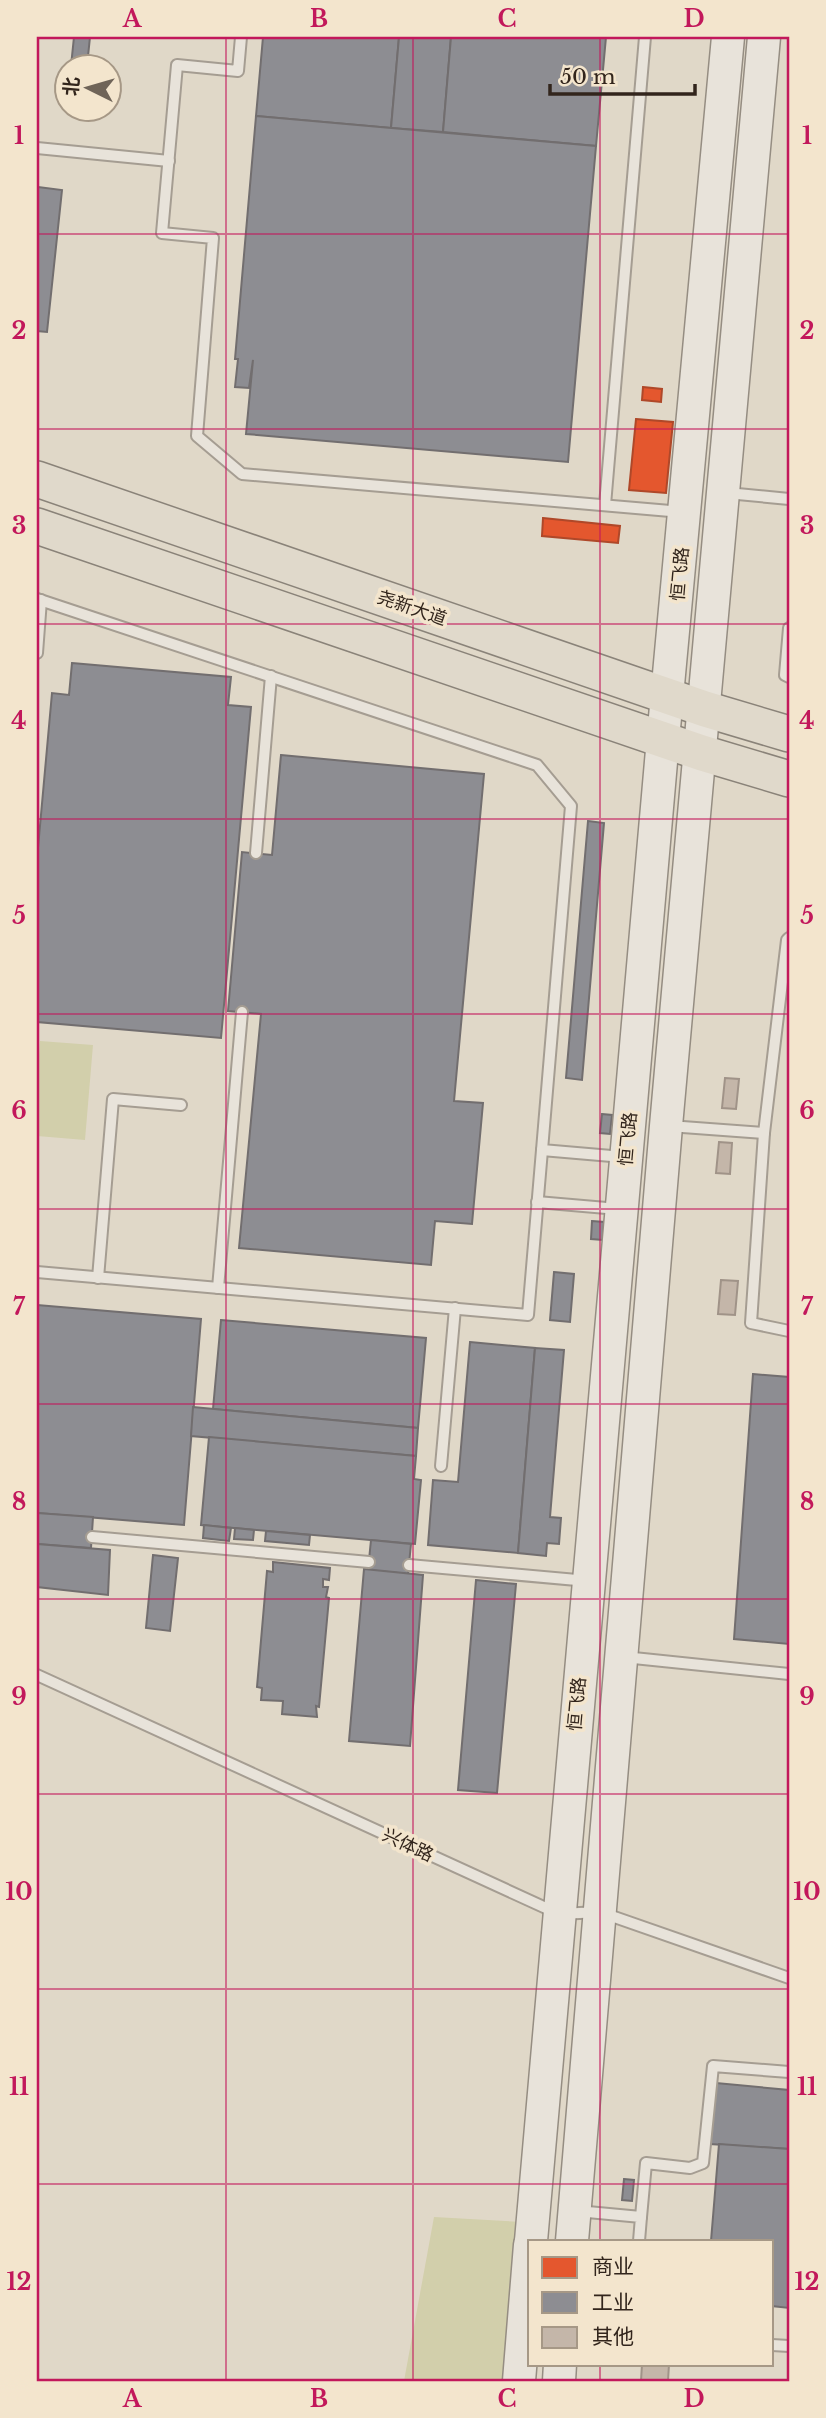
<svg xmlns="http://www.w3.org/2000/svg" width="826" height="2418" font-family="'Libre Baskerville','Noto Sans SC',serif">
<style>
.green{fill:#d2cfab}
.shops{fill:#e4572e;stroke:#af4829;stroke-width:2}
.industry{fill:#8d8d92;stroke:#726e6f;stroke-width:2}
.building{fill:#c4b6a9;stroke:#a09388;stroke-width:2}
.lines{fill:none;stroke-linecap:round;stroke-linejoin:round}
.service-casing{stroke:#a59d92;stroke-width:14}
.secondary-casing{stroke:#958d82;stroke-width:35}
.primary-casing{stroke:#8a8379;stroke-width:38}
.service{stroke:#e8e3da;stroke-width:10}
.secondary{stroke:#e8e3da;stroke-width:32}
.primary{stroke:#e0d9cb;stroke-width:35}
.grid{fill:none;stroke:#c2185b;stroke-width:2;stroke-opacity:0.55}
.labels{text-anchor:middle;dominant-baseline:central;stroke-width:7;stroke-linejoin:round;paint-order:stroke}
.street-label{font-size:18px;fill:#32251c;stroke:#f3e5cd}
.neatline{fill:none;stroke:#c2185b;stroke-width:2.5}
.grid-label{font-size:23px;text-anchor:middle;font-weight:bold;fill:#c2185b}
</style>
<rect width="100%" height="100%" fill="#e0d8c8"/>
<!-- green -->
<g class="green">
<polygon points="40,1041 93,1045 85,1140 37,1136 37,1083"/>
<polygon points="434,2217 522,2222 507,2381 404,2381"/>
</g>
<!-- shops -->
<g class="shops">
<polygon points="643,387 662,389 661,402 642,400"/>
<polygon points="636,419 673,422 666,493 629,490"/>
<polygon points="543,518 620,526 618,543 542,536"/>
</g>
<!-- industry -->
<g class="industry">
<polygon points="74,37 90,37 87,66 71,66"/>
<polygon points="263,37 399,37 391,128 256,116"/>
<polygon points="399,37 451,37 443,132 391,128"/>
<polygon points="451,37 606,37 596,146 443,132"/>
<polygon points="256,116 596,146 568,462 246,434 253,360 249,388 235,387 238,359 235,359"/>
<polygon points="38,187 62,190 47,332 37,331"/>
<polygon points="72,663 231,677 228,705 251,707 221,1038 37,1022 37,859 52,693 69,695"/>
<polygon points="281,755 484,774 454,1101 483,1103 472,1224 435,1221 431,1265 239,1248 261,1014 228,1011 242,852 272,855"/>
<polygon points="588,821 604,823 582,1080 566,1078"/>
<polygon points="602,1114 612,1115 610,1134 600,1133"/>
<polygon points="592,1221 604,1222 603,1240 591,1239"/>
<polygon points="554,1272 574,1274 570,1322 550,1320"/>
<polygon points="37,1305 201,1319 184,1525 37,1513"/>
<polygon points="221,1320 426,1338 418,1428 213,1409"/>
<polygon points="470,1342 535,1348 518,1553 428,1545 433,1480 458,1482"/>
<polygon points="535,1348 564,1350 550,1517 561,1518 559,1544 547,1543 546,1556 518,1553"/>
<polygon points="753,1374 789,1377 789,1644 734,1639"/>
<polygon points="193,1407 418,1428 416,1456 191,1436"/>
<polygon points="209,1437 416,1456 414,1479 421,1480 415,1544 201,1525"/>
<polygon points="37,1513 93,1517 91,1548 37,1544"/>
<polygon points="204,1525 231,1528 229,1541 203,1538"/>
<polygon points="235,1528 254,1530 253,1540 234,1539"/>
<polygon points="266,1531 310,1535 309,1545 265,1541"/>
<polygon points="371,1540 411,1544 408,1574 368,1570"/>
<polygon points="37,1544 110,1550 108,1595 37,1587"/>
<polygon points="153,1555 178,1558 170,1631 146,1628"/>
<polygon points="273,1562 330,1568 329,1580 323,1579 323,1587 328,1587 326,1597 329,1598 319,1707 316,1706 317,1717 282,1714 283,1701 261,1700 262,1688 257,1687 267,1571 273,1572"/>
<polygon points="364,1569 423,1575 410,1746 349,1741"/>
<polygon points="476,1580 516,1584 497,1793 458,1790"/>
<polygon points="716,2083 789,2090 789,2149 710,2144"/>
<polygon points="719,2144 789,2149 789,2308 772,2306 772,2241 711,2241"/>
<polygon points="624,2179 634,2180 632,2201 622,2200"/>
</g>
<!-- building -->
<g class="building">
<polygon points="725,1078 739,1079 736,1109 722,1108"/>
<polygon points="719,1142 732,1143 730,1174 716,1173"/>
<polygon points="721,1280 738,1281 735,1315 718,1314"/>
<polygon points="642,2364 669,2364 668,2381 641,2381"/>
</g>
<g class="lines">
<!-- service casing -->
<g class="service-casing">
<g id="service">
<polyline points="241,37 238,71 177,65 162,233 213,238 197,436 242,474 682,512"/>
<polyline points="37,148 169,161"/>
<polyline points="727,493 789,499"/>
<polyline points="605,505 645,37"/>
<polyline points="37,599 537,765 571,806 542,1150 623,1157"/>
<polyline points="789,628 785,675 789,677"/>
<polyline points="37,653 41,600"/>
<polyline points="256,853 271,676"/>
<polyline points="789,938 787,940 764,1133 751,1323 789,1331"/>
<polyline points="669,1126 764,1133"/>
<polyline points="537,1202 618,1209"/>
<polyline points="37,1272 528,1315 542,1150"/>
<polyline points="98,1278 113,1099 181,1105"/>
<polyline points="218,1288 242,1012"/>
<polyline points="441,1466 455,1308"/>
<polyline points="92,1537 369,1562"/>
<polyline points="409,1565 588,1581"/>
<polyline points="624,1657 789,1674"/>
<polyline points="37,1675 559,1914 600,1912 789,1978"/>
<polyline points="577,2211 641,2217 639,2241"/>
<polyline points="641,2217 646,2163 690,2168 703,2163 713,2066 789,2072"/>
<polyline points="772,2345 789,2346"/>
</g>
</g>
<!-- secondary casing -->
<g class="secondary-casing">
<g id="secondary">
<polyline points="531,2241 663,739 728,37"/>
<polyline points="572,2241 666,1126 764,37"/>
<polyline points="519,2381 530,2245"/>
<polyline points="559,2381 560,2364"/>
</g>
</g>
<!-- primary casing -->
<g class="primary-casing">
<g id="primary">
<polyline points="37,479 705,709 789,734"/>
<polyline points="37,526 702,753 789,779"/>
</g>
</g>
<!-- service -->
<use href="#service" class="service"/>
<!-- secondary -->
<use href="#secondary" class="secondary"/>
<!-- primary -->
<use href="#primary" class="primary"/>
</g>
<!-- grid -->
<path class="grid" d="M226 37V2381M413 37V2381M600 37V2241M37 234H789M37 429H789M37 624H789M37 819H789M37 1014H789M37 1209H789M37 1404H789M37 1599H789M37 1794H789M37 1989H789M37 2184H789M600 2364V2381"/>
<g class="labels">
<!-- street labels -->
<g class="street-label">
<text transform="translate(680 574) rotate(-85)">恒飞路</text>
<text transform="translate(412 608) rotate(19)">尧新大道</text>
<text transform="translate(628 1139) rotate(-85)">恒飞路</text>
<text transform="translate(577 1704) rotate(-85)">恒飞路</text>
<text transform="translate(408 1845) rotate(25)">兴体路</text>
</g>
</g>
<!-- border -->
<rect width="826" height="2418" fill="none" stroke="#f3e5cd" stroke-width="77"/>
<!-- legend -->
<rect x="528" y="2240" width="245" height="126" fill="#f3e5cd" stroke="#a69886" stroke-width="2"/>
<rect x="542" y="2257" width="35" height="21" fill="#e4572e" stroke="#a69886" stroke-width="2"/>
<text x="592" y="2274" font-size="21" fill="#32251c">商业</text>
<rect x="542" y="2292" width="35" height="21" fill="#8d8d92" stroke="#a69886" stroke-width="2"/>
<text x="592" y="2310" font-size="21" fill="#32251c">工业</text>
<rect x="542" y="2327" width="35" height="21" fill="#c4b6a9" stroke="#a69886" stroke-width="2"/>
<text x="592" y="2344" font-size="21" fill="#32251c">其他</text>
<!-- north arrow -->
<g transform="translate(88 88) rotate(275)"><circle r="33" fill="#f3e5cd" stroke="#a69886" stroke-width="2"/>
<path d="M0-5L12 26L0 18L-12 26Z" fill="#6f6458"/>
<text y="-10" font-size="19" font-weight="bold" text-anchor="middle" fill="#32251c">北</text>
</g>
<!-- scale -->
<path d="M550 84v10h145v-10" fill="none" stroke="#32251c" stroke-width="3.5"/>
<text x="560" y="84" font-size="21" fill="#32251c" stroke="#f3e5cd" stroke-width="5" paint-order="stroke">50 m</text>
<rect x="38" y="38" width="750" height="2342" class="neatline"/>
<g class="grid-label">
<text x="132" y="27">A</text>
<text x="319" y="27">B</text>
<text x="507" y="27">C</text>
<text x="694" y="27">D</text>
<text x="19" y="144">1</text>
<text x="807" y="144">1</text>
<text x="19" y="339">2</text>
<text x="807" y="339">2</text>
<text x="19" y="534">3</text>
<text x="807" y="534">3</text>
<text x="19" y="729">4</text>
<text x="807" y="729">4</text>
<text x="19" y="924">5</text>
<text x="807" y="924">5</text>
<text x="19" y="1119">6</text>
<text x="807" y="1119">6</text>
<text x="19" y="1315">7</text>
<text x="807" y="1315">7</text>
<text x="19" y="1510">8</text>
<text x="807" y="1510">8</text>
<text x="19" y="1705">9</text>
<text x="807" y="1705">9</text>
<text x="19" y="1900">10</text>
<text x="807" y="1900">10</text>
<text x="19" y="2095">11</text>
<text x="807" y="2095">11</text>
<text x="19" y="2290">12</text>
<text x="807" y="2290">12</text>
<text x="132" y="2407">A</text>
<text x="319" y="2407">B</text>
<text x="507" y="2407">C</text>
<text x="694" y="2407">D</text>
</g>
</svg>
